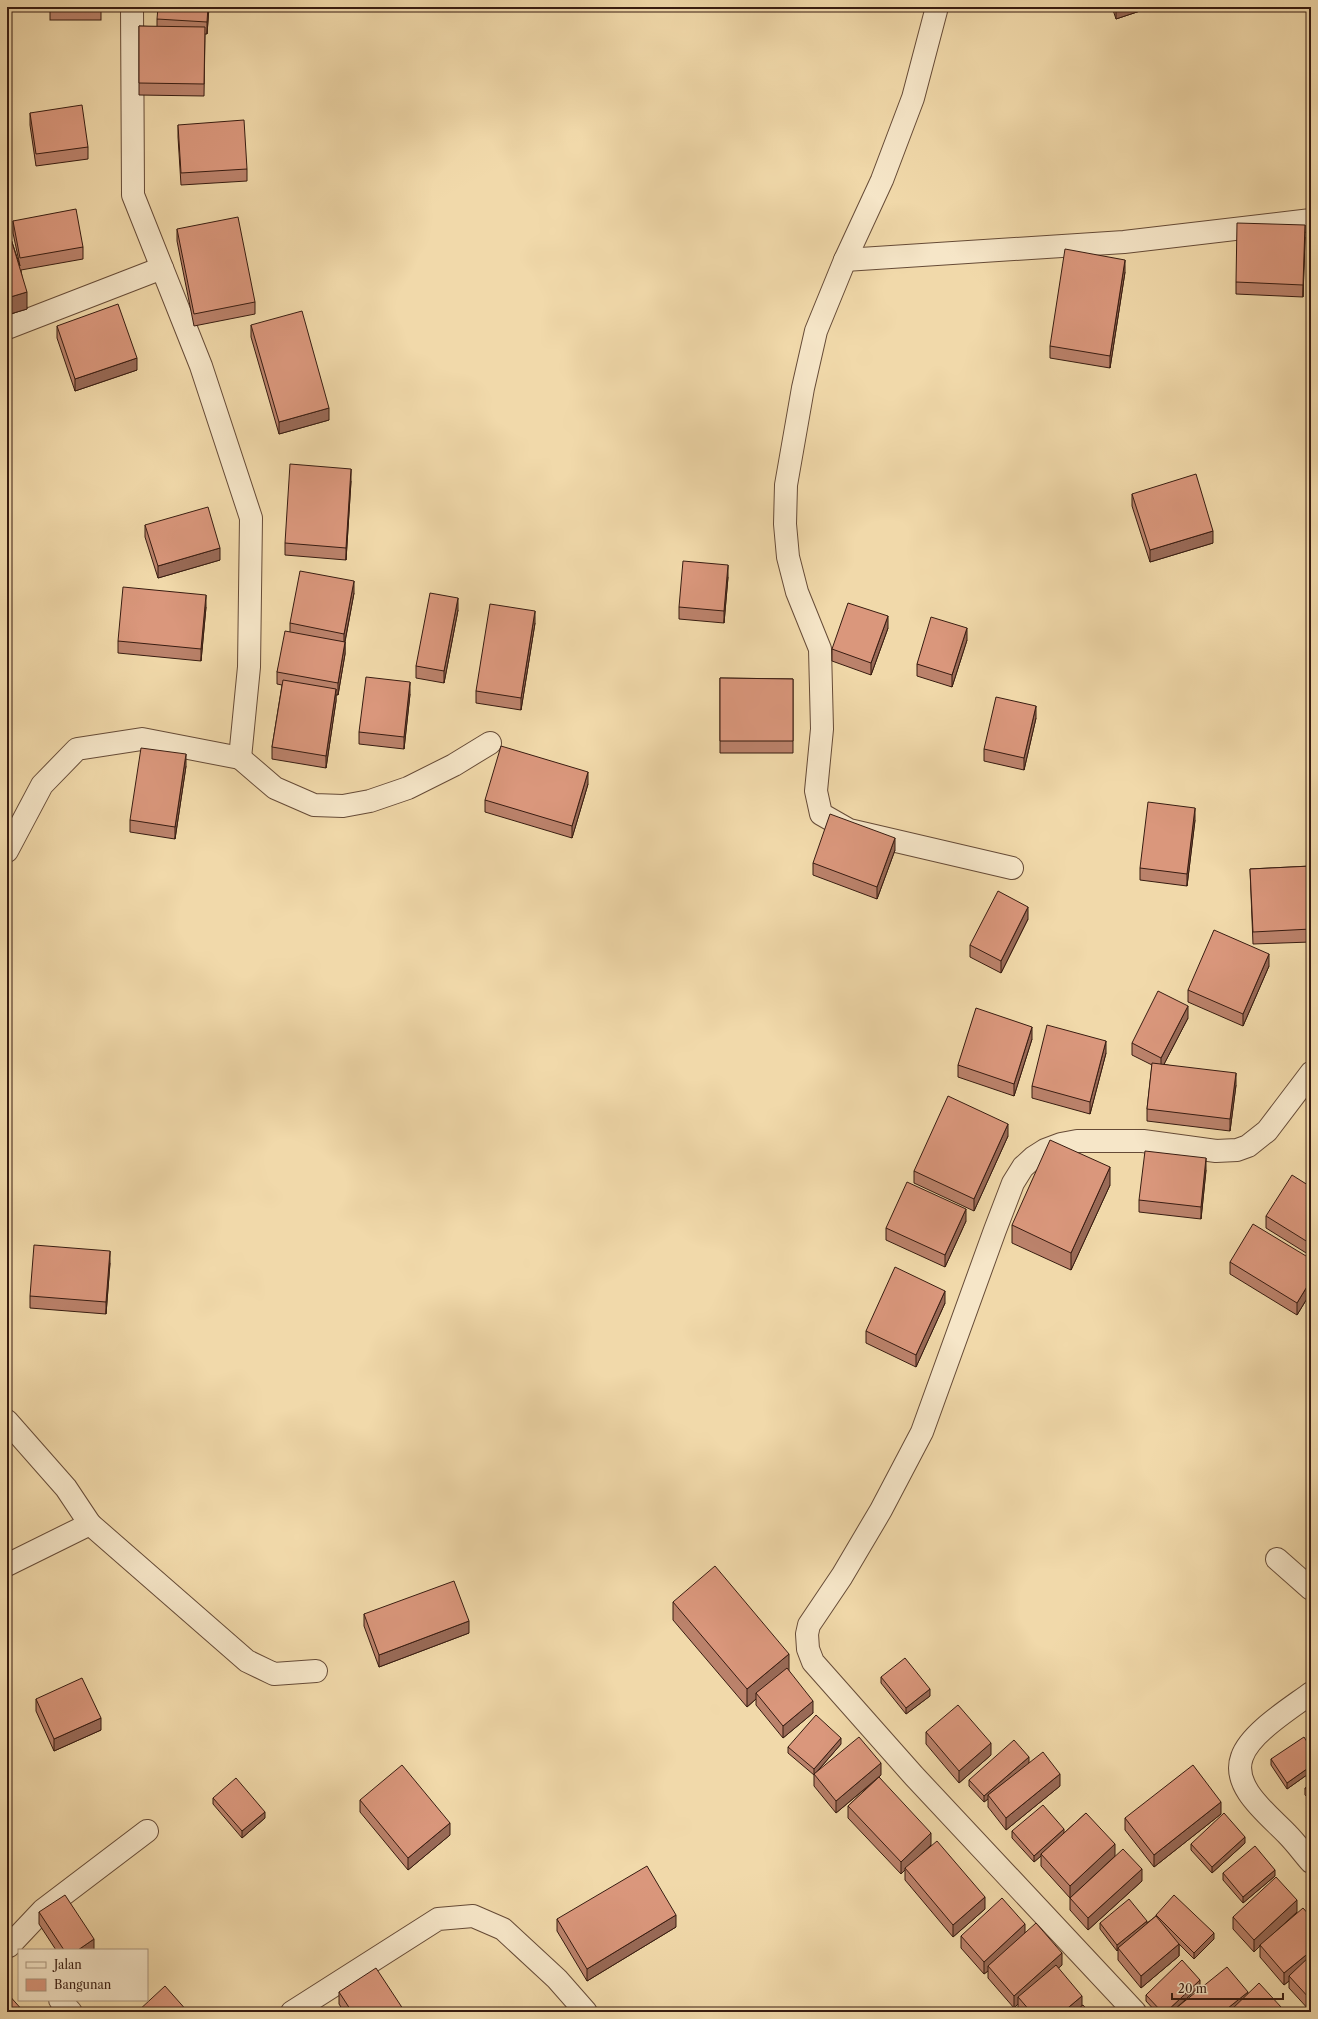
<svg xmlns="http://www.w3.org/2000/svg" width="1318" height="2019" font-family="'Libre Caslon Text',serif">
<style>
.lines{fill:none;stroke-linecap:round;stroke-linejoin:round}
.street-casing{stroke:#664b37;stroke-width:24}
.street{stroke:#f6e6c8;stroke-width:22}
.wall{fill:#bb826b;stroke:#381c11}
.shaded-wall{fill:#996a57;stroke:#381c11}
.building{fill:#da977c;stroke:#381c11}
</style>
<rect width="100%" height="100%" fill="#f1d9aa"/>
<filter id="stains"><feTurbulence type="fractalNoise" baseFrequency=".005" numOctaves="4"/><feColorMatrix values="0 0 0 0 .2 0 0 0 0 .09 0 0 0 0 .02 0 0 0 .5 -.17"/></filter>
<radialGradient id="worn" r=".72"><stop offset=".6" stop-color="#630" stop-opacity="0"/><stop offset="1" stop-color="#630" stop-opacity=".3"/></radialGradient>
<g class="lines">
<!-- street casing -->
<g class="street-casing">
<g id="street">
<polyline points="937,7 913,98 882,180 845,260 816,331 803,388 786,485 785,524 788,557 797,592 820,649 822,729 816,791 821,814 849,830 1012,868"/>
<polyline points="845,260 1124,242 1311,220"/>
<polyline points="7,328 162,268"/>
<polyline points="240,758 275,788 314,805 343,806 370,801 408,788 454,765 490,743"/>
<polyline points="7,851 42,785 77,749 142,739 240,758 249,667 251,518 201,366 133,195 132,7"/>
<polyline points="7,1421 66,1488 90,1524 7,1565"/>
<polyline points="90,1524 247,1661 274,1674 316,1671"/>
<polyline points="1277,1559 1311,1589"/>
<path d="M1311 1693C1291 1708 1250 1733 1242 1757 1231 1787 1269 1815 1287 1834 1296 1843 1303 1853 1311 1862"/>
<polyline points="9,1946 43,1910 147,1831"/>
<polyline points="60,2000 71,2012"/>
<polyline points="292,2012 438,1919 473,1916 503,1929 557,1979 586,2012"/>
<polyline points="1135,2012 914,1776 813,1662 808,1649 807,1634 809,1625 842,1576 881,1510 922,1432 995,1230 1013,1183 1023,1167 1034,1157 1045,1150 1061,1144 1077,1141 1143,1141 1216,1151 1237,1150 1248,1146 1267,1131 1311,1073"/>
</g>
</g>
<!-- street -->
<use href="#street" class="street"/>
</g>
<!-- wall -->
<g class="wall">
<rect x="50" y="7" width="51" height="13"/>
<polygon points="209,7 207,34 205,34 204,96 139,95 139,26 157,27 157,19"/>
<polygon points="1112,7 1152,7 1116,19"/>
<polygon points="30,113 88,147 88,159 36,166 30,125"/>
<polygon points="178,125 247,169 247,181 181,185 178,137"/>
<polygon points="13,221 83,247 83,259 21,270 27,309 7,315 7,227 20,266 13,233"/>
<polygon points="177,229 255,302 255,314 194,326 177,241"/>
<polygon points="1305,237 1303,297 1236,294 1236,282"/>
<polygon points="1125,272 1110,368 1050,358 1050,346"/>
<polygon points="251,325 329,420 279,434 251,337"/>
<polygon points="57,326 137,370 75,391 57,338"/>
<polygon points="351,481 346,560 285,555 285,543"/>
<polygon points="1132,494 1213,543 1150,562 1132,506"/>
<polygon points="145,525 220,560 158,578 145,537"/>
<polygon points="728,577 724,623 679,619 679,607"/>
<polygon points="354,593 345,642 345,654 338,695 336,695 336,701 326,768 272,759 272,747 282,685 277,684 277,672 290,631 290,623"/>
<polygon points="206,607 201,661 118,653 118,641"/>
<polygon points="458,610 444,683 416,678 416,666"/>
<polygon points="535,623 521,710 476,703 476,691"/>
<polygon points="888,628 871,675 832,661 832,649"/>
<polygon points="967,640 952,687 917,676 917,664"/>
<polygon points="720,678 793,679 793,753 720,753"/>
<polygon points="410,694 404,749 359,744 359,732"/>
<polygon points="1036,718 1024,770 984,761 984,749"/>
<polygon points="1308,736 1311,736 1311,770 1308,748"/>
<polygon points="186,766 175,839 130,832 130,820"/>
<polygon points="588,784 572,838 485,812 485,800"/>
<polygon points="1195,820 1187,886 1140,880 1140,868"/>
<polygon points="895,850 877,899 813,875 813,863"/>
<polygon points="1311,866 1311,942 1253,944 1250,869"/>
<polygon points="1028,919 1001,973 970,957 970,945"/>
<polygon points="1269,966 1243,1026 1188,1002 1188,990"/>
<polygon points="1188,1018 1164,1064 1236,1085 1230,1131 1147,1121 1147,1109 1152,1065 1132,1055 1132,1043"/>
<polygon points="1032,1039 1014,1096 958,1077 958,1065"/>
<polygon points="1106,1053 1090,1114 1032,1098 1032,1086"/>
<polygon points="1008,1136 974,1211 914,1183 914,1171"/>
<polygon points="1206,1170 1201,1219 1139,1212 1139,1200"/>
<polygon points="1110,1185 1071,1270 1012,1243 1012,1225"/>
<polygon points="1311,1187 1311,1256 1266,1228 1266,1216"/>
<polygon points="966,1221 945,1267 886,1240 886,1228"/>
<polygon points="1311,1259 1311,1292 1297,1315 1230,1274 1230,1262"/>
<polygon points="110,1263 106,1314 30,1308 30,1296"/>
<polygon points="945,1303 916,1367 866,1343 866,1331"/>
<polygon points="673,1602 789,1671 813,1713 783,1738 756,1705 756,1699 747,1707 673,1620"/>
<polygon points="364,1614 469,1633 379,1667 364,1626"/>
<polygon points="881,1677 930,1696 906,1714 881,1683"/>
<polygon points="36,1699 101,1730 54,1751 36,1711"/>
<polygon points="926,1732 991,1755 959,1783 926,1744"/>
<polygon points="841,1744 816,1773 881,1775 879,1777 931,1845 925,1851 985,1909 953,1937 905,1880 905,1870 901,1874 848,1818 848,1806 877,1779 836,1813 814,1786 814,1775 788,1753 788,1747"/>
<polygon points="1311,1748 1311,1772 1287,1789 1271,1765 1271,1759"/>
<polygon points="1029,1763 1060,1786 1006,1830 988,1807 988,1799 984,1802 969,1786 969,1780"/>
<polygon points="1311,1783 1311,1801 1305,1795 1305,1788"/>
<polygon points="213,1798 265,1818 242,1838 213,1804"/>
<polygon points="360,1800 450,1835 408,1870 360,1812"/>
<polygon points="1086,1813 1070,1898 1041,1866 1041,1856 1034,1862 1012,1838 1012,1831 1064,1833"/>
<polygon points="1221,1814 1154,1867 1125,1830 1125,1818"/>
<polygon points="1245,1843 1212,1873 1191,1850 1191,1844"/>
<polygon points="1223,1873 1275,1876 1243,1903 1223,1880"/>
<polygon points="1142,1881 1088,1930 1070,1910 1070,1898"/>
<polygon points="39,1912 94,1950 56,1950 39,1924"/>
<polygon points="1297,1912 1275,1933 1311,1917 1310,2011 1289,1988 1289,1981 1284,1985 1260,1957 1260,1946 1254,1952 1233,1929 1233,1917"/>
<polygon points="1156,1915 1214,1939 1194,1959 1179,1944 1179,1956 1141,1988 1118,1960 1118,1950 1117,1951 1100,1929 1100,1923 1147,1923 1156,1916"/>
<polygon points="557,1919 676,1927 587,1981 557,1931"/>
<polygon points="1025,1932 1062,1965 1058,1968 1082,2005 1089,2012 1021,2012 1018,2009 1018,2004 1014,2008 988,1978 988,1971 984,1974 961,1948 961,1936"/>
<polygon points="1200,1986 1172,2012 1156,2012 1146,2001 1146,1995"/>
<polygon points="339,1992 405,2012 344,2012 339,2004"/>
</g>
<!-- shaded-wall -->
<g class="shaded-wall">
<polygon points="208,7 209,7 207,34 207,22"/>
<polygon points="1116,7 1152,7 1116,19"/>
<polygon points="1305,225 1305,237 1303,297 1303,285"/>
<polygon points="1125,260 1125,272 1110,368 1110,356"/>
<polygon points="27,292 27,309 7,315 7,298"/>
<polygon points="137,358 137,370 75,391 75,379"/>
<polygon points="329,408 329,420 279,434 279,422"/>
<polygon points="351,469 351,481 346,560 346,548"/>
<polygon points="1213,531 1213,543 1150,562 1150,550"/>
<polygon points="220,548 220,560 158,578 158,566"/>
<polygon points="728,565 728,577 724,623 724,611"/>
<polygon points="354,581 354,593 344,646 344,634"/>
<polygon points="206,595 206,607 201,661 201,649"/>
<polygon points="458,598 458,610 444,683 444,671"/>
<polygon points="535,611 535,623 521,710 521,698"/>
<polygon points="888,616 888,628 871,675 871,663"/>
<polygon points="967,628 967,640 952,687 952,675"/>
<polygon points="345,642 345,654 338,695 338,683"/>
<polygon points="410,682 410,694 404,749 404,737"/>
<polygon points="336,689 336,701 326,768 326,756"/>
<polygon points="1036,706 1036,718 1024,770 1024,758"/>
<polygon points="186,754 186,766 175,839 175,827"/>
<polygon points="588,772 588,784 572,838 572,826"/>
<polygon points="1195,808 1195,820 1187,886 1187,874"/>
<polygon points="895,838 895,850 877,899 877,887"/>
<polygon points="1028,907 1028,919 1001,973 1001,961"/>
<polygon points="1269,954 1269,966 1243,1026 1243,1014"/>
<polygon points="1188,1006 1188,1018 1161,1070 1161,1058"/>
<polygon points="1032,1027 1032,1039 1014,1096 1014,1084"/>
<polygon points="1106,1041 1106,1053 1090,1114 1090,1102"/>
<polygon points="1236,1073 1236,1085 1230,1131 1230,1119"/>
<polygon points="1008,1124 1008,1136 974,1211 974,1199"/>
<polygon points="1206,1158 1206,1170 1201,1219 1201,1207"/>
<polygon points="1110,1167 1110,1185 1071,1270 1071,1253"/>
<polygon points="966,1209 966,1221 945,1267 945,1255"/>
<polygon points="110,1251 110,1263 106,1314 106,1302"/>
<polygon points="1311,1280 1311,1292 1297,1315 1297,1303"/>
<polygon points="945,1291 945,1303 916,1367 916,1355"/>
<polygon points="469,1621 469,1633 379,1667 379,1655"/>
<polygon points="789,1654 789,1671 756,1693 756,1699 747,1707 747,1689"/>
<polygon points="930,1689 930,1696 906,1714 906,1708"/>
<polygon points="813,1701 813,1713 783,1738 783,1726"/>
<polygon points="101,1718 101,1730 54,1751 54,1739"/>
<polygon points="841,1738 841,1744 814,1775 814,1769"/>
<polygon points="991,1743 991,1755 959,1783 959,1771"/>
<polygon points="1029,1757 1029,1764 988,1795 988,1799 984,1802 984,1796"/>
<polygon points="881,1763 881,1775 836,1813 836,1801"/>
<polygon points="1311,1766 1311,1772 1287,1789 1287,1783"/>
<polygon points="1060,1774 1060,1786 1006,1830 1006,1818"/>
<polygon points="1221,1802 1221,1814 1154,1867 1154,1855"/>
<polygon points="265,1812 265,1818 242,1838 242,1831"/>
<polygon points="450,1823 450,1835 408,1870 408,1858"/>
<polygon points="1064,1829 1064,1835 1041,1854 1041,1856 1034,1862 1034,1856"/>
<polygon points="931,1833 931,1845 906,1869 905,1868 905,1870 901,1874 901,1862"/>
<polygon points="1245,1837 1245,1843 1212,1873 1212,1867"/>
<polygon points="1115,1844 1115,1856 1070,1898 1070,1886"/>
<polygon points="1142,1869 1142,1881 1088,1930 1088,1918"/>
<polygon points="1275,1870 1275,1876 1243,1903 1243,1897"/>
<polygon points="985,1897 985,1909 953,1937 953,1925"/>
<polygon points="1297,1900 1297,1912 1260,1946 1260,1945 1260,1946 1254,1952 1254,1940"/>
<polygon points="676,1915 676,1927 587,1981 587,1969"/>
<polygon points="1147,1921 1147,1927 1118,1948 1118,1950 1117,1951 1117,1945"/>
<polygon points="1025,1924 1025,1936 988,1966 988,1971 984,1974 984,1962"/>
<polygon points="1214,1933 1214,1939 1194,1959 1194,1953"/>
<polygon points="94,1939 94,1950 78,1950"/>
<polygon points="1179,1944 1179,1956 1141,1988 1141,1976"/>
<polygon points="1311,1951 1311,1963 1289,1976 1289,1981 1284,1985 1284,1973"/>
<polygon points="1062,1953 1062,1965 1022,2001 1018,1997 1018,2004 1014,2008 1014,1996"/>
<polygon points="1200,1980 1200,1986 1172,2012 1166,2012"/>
<polygon points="1248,1992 1248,2004 1238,2012 1223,2012"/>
<polygon points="1082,1996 1082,2008 1077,2012 1063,2012"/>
<polygon points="1311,1998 1311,2010 1310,2011 1310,1999"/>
<polygon points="1281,2007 1281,2012 1276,2012"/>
</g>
<!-- building -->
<g class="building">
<rect x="50" y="7" width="51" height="1"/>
<polygon points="158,7 208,7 207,22 157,19"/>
<polygon points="139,26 205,27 204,84 139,83"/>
<polygon points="82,105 88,147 36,154 30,113"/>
<polygon points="244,120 247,169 181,173 178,125"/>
<polygon points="76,209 83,247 20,258 13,221"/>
<polygon points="238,217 255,302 194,314 177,229"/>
<polygon points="1237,223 1305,225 1303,285 1236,282"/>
<polygon points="8,229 27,292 7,298 7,230"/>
<polygon points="1065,249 1125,260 1110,356 1050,346"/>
<polygon points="118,304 137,358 75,379 57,326"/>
<polygon points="302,311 329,408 279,422 251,325"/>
<polygon points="290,464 351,469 346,548 285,543"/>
<polygon points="1196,474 1213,531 1150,550 1132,494"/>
<polygon points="208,507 220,548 158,566 145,525"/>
<polygon points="683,561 728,565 724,611 679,607"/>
<polygon points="300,571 354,581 344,634 290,623"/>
<polygon points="123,587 206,595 201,649 118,641"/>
<polygon points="430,593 458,598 444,671 416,666"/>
<polygon points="848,603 888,616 871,663 832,649"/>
<polygon points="490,604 535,611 521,698 476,691"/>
<polygon points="931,617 967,628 952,675 917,664"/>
<polygon points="285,631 345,642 338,683 277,672"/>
<polygon points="366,677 410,682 404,737 359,732"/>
<polygon points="720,678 793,679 793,741 720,741"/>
<polygon points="283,680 336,689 326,756 272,747"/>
<polygon points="996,697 1036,706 1024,758 984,749"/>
<polygon points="1308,736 1311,736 1311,758"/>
<polygon points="501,746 588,772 572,826 485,800"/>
<polygon points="141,748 186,754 175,827 130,820"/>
<polygon points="1148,802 1195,808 1187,874 1140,868"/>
<polygon points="830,814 895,838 877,887 813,863"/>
<polygon points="1311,866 1311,929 1253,932 1250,869"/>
<polygon points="998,891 1028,907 1001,961 970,945"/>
<polygon points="1214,930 1269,954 1243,1014 1188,990"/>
<polygon points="1158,991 1188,1006 1161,1058 1132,1043"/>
<polygon points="976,1008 1032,1027 1014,1084 958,1065"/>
<polygon points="1047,1025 1106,1041 1090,1102 1032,1086"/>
<polygon points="1152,1063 1236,1073 1230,1119 1147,1109"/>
<polygon points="948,1096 1008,1124 974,1199 914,1171"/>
<polygon points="1050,1140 1110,1167 1071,1253 1012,1225"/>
<polygon points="1145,1151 1206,1158 1201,1207 1139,1200"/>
<polygon points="1292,1175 1311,1187 1311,1244 1266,1216"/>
<polygon points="907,1182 966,1209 945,1255 886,1228"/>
<polygon points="1253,1224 1311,1259 1311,1280 1297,1303 1230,1262"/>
<polygon points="34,1245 110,1251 106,1302 30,1296"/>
<polygon points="895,1267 945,1291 916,1355 866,1331"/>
<polygon points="715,1566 789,1654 747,1689 673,1602"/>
<polygon points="454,1581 469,1621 379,1655 364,1614"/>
<polygon points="905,1658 930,1689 906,1708 881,1677"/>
<polygon points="787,1668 813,1701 783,1726 756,1693"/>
<polygon points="82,1678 101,1718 54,1739 36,1699"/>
<polygon points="958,1705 991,1743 959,1771 926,1732"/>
<polygon points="816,1715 841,1738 814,1769 788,1747"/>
<polygon points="859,1737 881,1763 836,1801 814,1774"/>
<polygon points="1304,1737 1311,1748 1311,1766 1287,1783 1271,1759"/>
<polygon points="1014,1740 1029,1757 984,1796 969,1780"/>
<polygon points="1043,1752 1060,1774 1006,1818 988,1795"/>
<polygon points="402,1765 450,1823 408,1858 360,1800"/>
<polygon points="1193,1765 1221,1802 1154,1855 1125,1818"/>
<polygon points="879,1777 931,1833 901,1862 848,1806"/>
<polygon points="236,1778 265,1812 242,1831 213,1798"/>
<polygon points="1311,1783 1311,1795 1305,1788"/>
<polygon points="1043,1805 1064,1829 1034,1856 1012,1831"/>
<polygon points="1086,1813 1115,1844 1070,1886 1041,1854"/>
<polygon points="1224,1813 1245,1837 1212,1867 1191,1844"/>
<polygon points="937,1841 985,1897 953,1925 905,1868"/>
<polygon points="1255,1846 1275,1870 1243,1897 1223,1873"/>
<polygon points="1123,1849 1142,1869 1088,1918 1070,1898"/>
<polygon points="647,1866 676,1915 587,1969 557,1919"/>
<polygon points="1276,1877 1297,1900 1254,1940 1233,1917"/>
<polygon points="65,1895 94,1939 78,1950 64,1950 39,1912"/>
<polygon points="1174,1895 1214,1933 1194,1953 1156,1915"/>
<polygon points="1002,1898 1025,1924 984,1962 961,1936"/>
<polygon points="1129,1899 1147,1921 1117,1945 1100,1923"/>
<polygon points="1303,1908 1311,1917 1311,1951 1284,1973 1260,1945"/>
<polygon points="1156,1916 1179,1944 1141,1976 1118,1948"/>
<polygon points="1036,1923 1062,1953 1014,1996 988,1966"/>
<polygon points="1311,1955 1311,1998 1310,1999 1289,1976"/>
<polygon points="1182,1960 1200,1980 1166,2012 1162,2012 1146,1995"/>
<polygon points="1056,1965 1082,1996 1063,2012 1031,2012 1018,1997"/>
<polygon points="1227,1967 1248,1992 1223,2012 1177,2012 1175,2009"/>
<polygon points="376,1968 405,2012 352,2012 339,1992"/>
<polygon points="1259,1983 1281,2007 1276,2012 1229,2012"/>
<polygon points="165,1986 188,2012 137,2012"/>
<polygon points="7,1993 24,2012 7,2012"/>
<polygon points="1083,2005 1089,2012 1074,2012"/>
</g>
<!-- margin -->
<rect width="1318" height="2019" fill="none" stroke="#f1d9aa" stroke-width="24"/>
<rect x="8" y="8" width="1302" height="2003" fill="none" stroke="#381c11" stroke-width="2"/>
<rect x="12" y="12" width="1294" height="1995" fill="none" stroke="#381c11"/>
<!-- legend -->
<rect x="18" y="1949" width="130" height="52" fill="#f6e6c8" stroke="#aa957f"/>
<rect x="26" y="1962" width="20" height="6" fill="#f6e6c8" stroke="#aa957f"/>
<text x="54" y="1969" font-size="12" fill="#381c11">Jalan</text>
<rect x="26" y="1979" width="20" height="12" fill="#da977c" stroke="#aa957f"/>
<text x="54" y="1989" font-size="12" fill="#381c11">Bangunan</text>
<!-- scale -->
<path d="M1172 1993v6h111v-6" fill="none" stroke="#381c11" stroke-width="2"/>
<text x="1178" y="1993" font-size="12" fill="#381c11" stroke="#f6e6c8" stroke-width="3" paint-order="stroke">20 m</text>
<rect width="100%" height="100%" filter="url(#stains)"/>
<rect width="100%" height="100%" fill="url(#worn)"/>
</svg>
